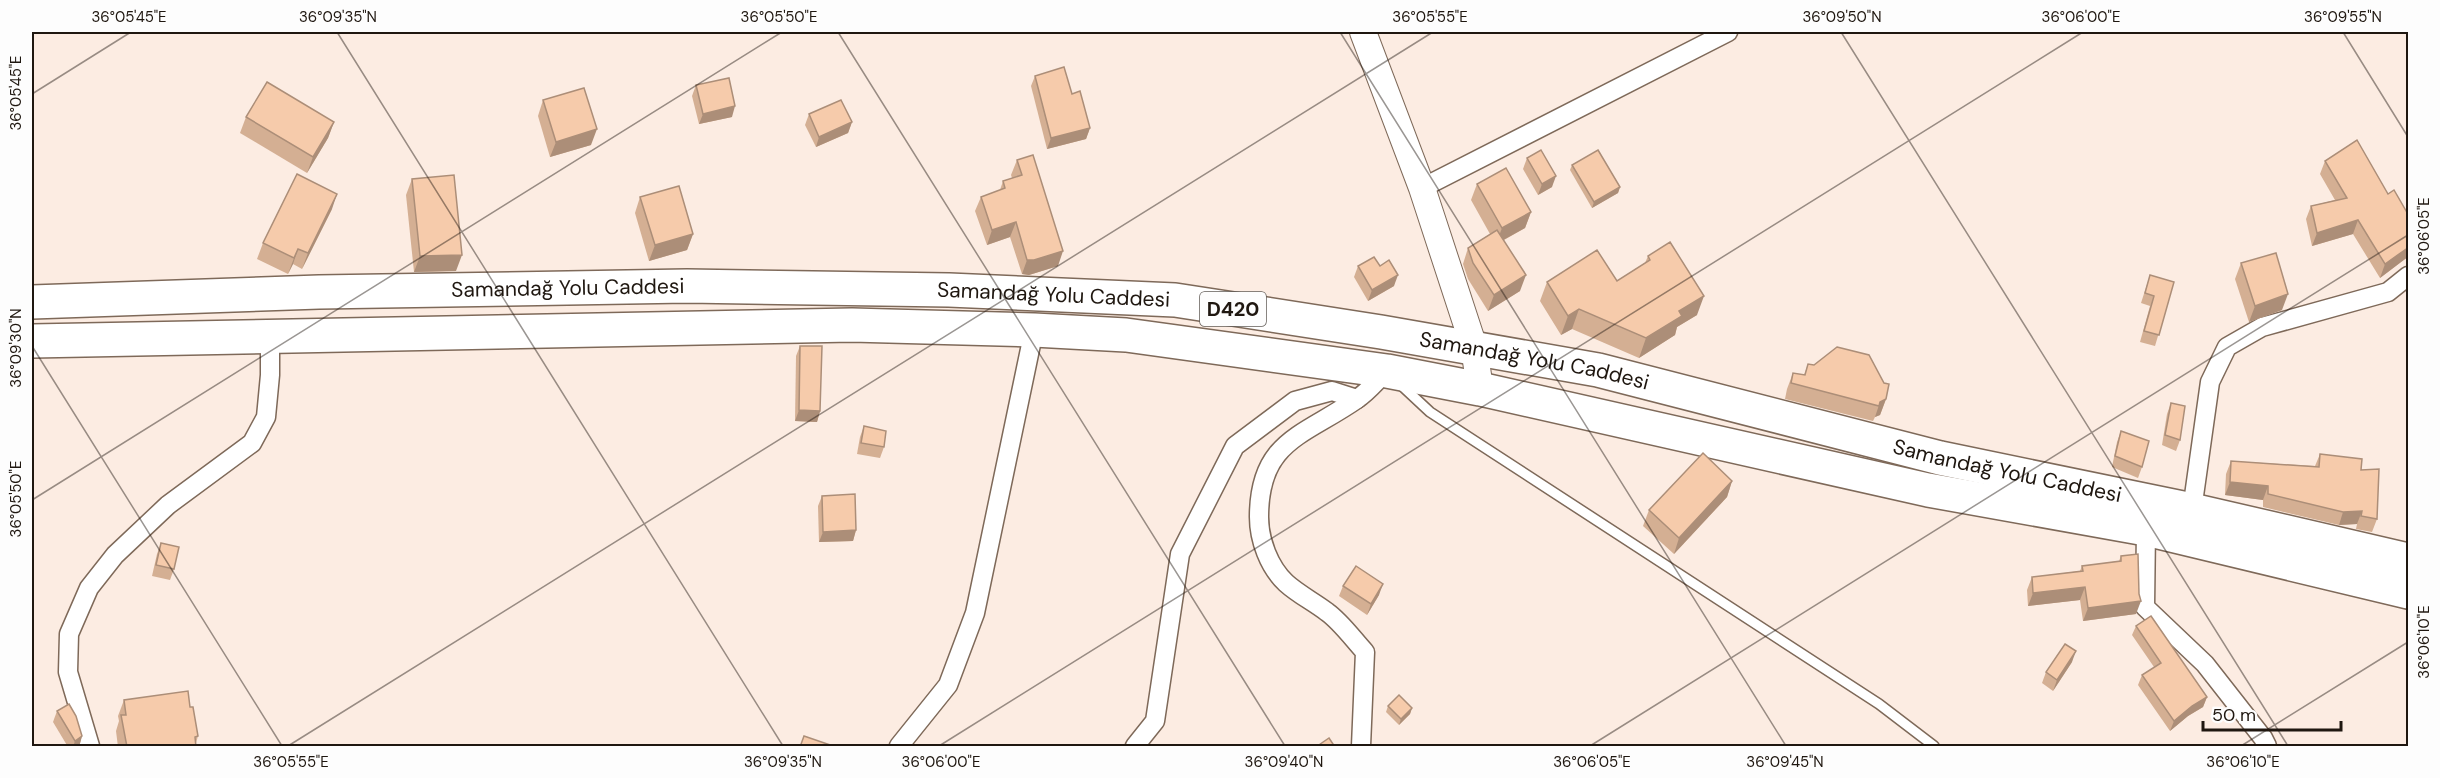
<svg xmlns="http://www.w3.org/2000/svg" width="2440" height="778" font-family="'DM Sans',sans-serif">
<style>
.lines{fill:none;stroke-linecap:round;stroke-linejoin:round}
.lane-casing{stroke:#7e6959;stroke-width:12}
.street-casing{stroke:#7e6959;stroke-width:21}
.secondary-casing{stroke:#7e6959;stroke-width:28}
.highway-casing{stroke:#7e6959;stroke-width:36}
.lane{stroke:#fff;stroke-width:9}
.street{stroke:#fff;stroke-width:18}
.secondary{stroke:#fff;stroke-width:26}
.highway{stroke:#fff;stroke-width:33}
.wall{fill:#d4af93}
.shaded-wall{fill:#ac8e78}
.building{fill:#f6cbab;stroke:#ac8e78;stroke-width:1.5}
.ticks{fill:none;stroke:#1f1710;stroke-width:1.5;stroke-opacity:0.45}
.labels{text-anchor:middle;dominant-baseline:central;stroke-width:6;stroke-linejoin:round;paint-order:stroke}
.shield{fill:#fdfdfd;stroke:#625c57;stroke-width:1.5}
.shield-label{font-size:20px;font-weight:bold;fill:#1f1710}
.street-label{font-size:21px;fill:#1f1710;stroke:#fdfdfd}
.neatline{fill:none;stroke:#1f1710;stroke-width:2}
.ticks-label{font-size:15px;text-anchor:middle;fill:#1f1710}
</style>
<rect width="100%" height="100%" fill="#fcece2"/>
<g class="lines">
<!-- lane casing -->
<g class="lane-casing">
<polyline id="lane" points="1400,384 1430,412 1879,704 1934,746"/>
</g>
<!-- street casing -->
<g class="street-casing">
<g id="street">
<polyline points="1422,188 1728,32"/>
<polyline points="2192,510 2210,382 2227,347 2262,327 2388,292 2408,276"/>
<polyline points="2146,529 2145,607 2205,664 2263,738 2267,746"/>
<polyline points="90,746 68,672 69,634 89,588 115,555 168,505 252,443 266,417 270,375 270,335"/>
<polyline points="899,746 948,685 975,613 1034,330"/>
<polyline points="1135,746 1155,721 1180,554 1235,446 1295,401 1332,391 1357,399"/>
<path d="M1361 746 1365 652C1353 639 1341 622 1327 612 1314 602 1298 594 1286 583 1269 567 1259 540 1259 517 1259 440 1304 436 1357 399 1368 392 1377 380 1387 371"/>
</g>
</g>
<!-- secondary casing -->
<g class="secondary-casing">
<polyline id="secondary" points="1363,32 1422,188 1474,347 1480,389"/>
</g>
<!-- highway casing -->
<g class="highway-casing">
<g id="highway">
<path id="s1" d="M32 302 319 292 687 286 949 290 1175 300 1381 332 1598 370 1940 458 2192 510 2408 560"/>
<polyline points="32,341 852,325 1034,330 1126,335 1387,371 1480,389 1928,490 2146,529 2408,592"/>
</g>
</g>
<!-- lane -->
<use href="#lane" class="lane"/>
<!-- street -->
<use href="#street" class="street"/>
<!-- secondary -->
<use href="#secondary" class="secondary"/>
<!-- highway -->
<use href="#highway" class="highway"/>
</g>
<!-- wall -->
<g class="wall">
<polygon points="1035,76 1090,128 1086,139 1047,149 1031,86"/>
<polygon points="696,85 732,117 699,124 692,96"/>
<polygon points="543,100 591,145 550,157 538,116"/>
<polygon points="809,114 852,122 848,133 816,147 805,125"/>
<polygon points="246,117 334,122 328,138 307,173 240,133"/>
<polygon points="1527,158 1552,187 1538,195 1523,169"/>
<polygon points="1017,160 1058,266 1029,275 1022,274 1010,237 987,245 975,211 981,197 1000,190 1003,181 1012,178 1011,175"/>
<polygon points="2325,161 2388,194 2409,216 2409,256 2380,278 2353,234 2312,246 2306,219 2311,206 2335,200 2320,174"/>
<polygon points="1572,165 1620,187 1618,193 1592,208 1570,170"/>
<polygon points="412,179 456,271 414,272 406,195"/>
<polygon points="1477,184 1531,212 1525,228 1504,240 1520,291 1488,311 1468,279 1463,264 1468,248 1490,234 1471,200"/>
<polygon points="640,197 693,234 687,250 649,261 635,213"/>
<polygon points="332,209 302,269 293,264 288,274 257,259 263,243"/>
<polygon points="1648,256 1697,315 1677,327 1675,335 1639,358 1572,329 1561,335 1540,301 1547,282 1617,281 1645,263"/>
<polygon points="2241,263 2282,310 2249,322 2235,279"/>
<polygon points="1358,266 1380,266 1394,286 1368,301 1354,277"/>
<polygon points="2150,275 2174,282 2155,346 2140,342 2150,306 2141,303"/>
<polygon points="800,346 820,411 817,422 795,421 796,356"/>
<polygon points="1808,364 1886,399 1880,415 1875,417 1873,421 1785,399 1787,389 1793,373 1804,375"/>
<polygon points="2171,403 2180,440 2176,451 2162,445 2167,414"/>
<polygon points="864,426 884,447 880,458 857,454 860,437"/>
<polygon points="2121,431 2142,467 2138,478 2112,467 2117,442"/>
<polygon points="2320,454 2361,470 2377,519 2372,532 2356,529 2357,524 2339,525 2263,507 2263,500 2225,495 2226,474 2231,461 2315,466"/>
<polygon points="1732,481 1727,497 1674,554 1643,526 1649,510"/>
<polygon points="822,496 856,530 853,541 819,542 818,506"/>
<polygon points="161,543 174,569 170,580 152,576 157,554"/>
<polygon points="2121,556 2136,614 2083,621 2080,600 2028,606 2027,590 2032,577 2080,571 2082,566 2119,561"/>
<polygon points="1343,586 1379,595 1367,615 1339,596"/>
<polygon points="2136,626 2207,697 2203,707 2188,716 2170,731 2138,685 2142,675 2154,667 2132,635"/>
<polygon points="2072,662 2053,691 2042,683 2046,672"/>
<polygon points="124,700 190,707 198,736 196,743 196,747 118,747 116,731 119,721 118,716"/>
<polygon points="1388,706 1412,708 1410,714 1399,725 1386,712"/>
<polygon points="57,711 82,736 79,747 68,747 53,722"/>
</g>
<!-- shaded-wall -->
<g class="shaded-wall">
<polygon points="735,106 732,117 699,124 703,114"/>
<polygon points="334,122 328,138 307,173 313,157"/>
<polygon points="852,122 848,133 816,147 819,137"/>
<polygon points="1090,128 1086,139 1047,149 1051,138"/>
<polygon points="597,129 591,145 550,157 556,142"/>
<polygon points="1556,176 1552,187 1538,195 1542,184"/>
<polygon points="1620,187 1618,193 1592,208 1594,202"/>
<polygon points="337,194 332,209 302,269 308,253"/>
<polygon points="1531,212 1525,228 1496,244 1502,228"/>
<polygon points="2358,220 2353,234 2312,246 2317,233"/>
<polygon points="1016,222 1010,237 987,245 992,230"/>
<polygon points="693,234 687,250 649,261 655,245"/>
<polygon points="2409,247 2409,256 2380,278 2385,264"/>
<polygon points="298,249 293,264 288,274 294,258"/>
<polygon points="1063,251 1058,266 1029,275 1022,274 1027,260"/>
<polygon points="462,255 456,271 414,272 420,256"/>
<polygon points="1398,275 1394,286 1368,301 1372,290"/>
<polygon points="1526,275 1520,291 1488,311 1494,295"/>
<polygon points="2288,294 2282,310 2249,322 2255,306"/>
<polygon points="1704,296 1697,315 1677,327 1675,335 1639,358 1646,338 1679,311"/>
<polygon points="1579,309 1572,329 1561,335 1568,316"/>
<polygon points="1886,399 1880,415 1875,417 1880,402"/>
<polygon points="799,410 820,411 817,422 795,421"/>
<polygon points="1732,481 1727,497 1674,554 1679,538"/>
<polygon points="2230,482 2268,486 2263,500 2225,495"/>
<polygon points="2362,511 2357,524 2339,525 2343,512"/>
<polygon points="856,530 853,541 819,542 823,532"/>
<polygon points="1383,584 1379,595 1367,615 1371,604"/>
<polygon points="2085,587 2080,600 2028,606 2033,593"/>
<polygon points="2141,601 2136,614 2083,621 2088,608"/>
<polygon points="2076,651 2072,662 2053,691 2057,680"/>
<polygon points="2207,697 2203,707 2188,716 2170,731 2174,721 2192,706"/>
<polygon points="1412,708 1410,714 1399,725 1401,719"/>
<polygon points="82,736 79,747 73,747 75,741"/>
</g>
<!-- building -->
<g class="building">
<polygon points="1064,67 1072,94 1080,91 1090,128 1051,138 1035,76"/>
<polygon points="729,78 735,106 703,114 696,85"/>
<polygon points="267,82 334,122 313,157 246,117"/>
<polygon points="584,88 597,129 556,142 543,100"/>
<polygon points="841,100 852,122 819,137 809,114"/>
<polygon points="2357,140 2388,194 2394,190 2409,216 2409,247 2385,264 2358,220 2317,233 2311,206 2347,198 2325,161"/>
<polygon points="1541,150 1556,176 1542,184 1527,158"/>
<polygon points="1598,150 1620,187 1594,202 1572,165"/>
<polygon points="1033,155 1063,251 1034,260 1027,260 1016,222 992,230 981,197 1005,188 1003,181 1022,175 1017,160"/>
<polygon points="1506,168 1531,212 1502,228 1477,184"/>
<polygon points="297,174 337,194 308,253 298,249 294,258 263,243"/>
<polygon points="454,175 462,255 420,256 412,179"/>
<polygon points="679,186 693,234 655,245 640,197"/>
<polygon points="1497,230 1526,275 1494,295 1473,263 1468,248"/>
<polygon points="1670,242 1704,296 1679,311 1682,316 1646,338 1579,309 1568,316 1547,282 1597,250 1617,281 1650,260 1648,256"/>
<polygon points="2276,253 2288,294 2255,306 2241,263"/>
<polygon points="1374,257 1380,266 1389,260 1398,275 1372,290 1358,266"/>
<polygon points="2150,275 2174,282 2159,335 2144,331 2154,296 2145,293"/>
<polygon points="800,346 822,346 820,411 799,410"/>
<polygon points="1837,347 1869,355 1884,383 1889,384 1886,399 1880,402 1879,406 1791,383 1793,373 1805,375 1808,364 1814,365"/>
<polygon points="2171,403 2185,406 2180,440 2165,435"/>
<polygon points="864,426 886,431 884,447 861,443"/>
<polygon points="2121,431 2149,441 2142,467 2115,456"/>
<polygon points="1703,453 1732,481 1679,538 1649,510"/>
<polygon points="2320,454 2362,459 2361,470 2379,469 2377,519 2361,516 2362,511 2343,512 2268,494 2268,486 2230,482 2231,461 2319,467"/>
<polygon points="855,494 856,530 823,532 822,496"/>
<polygon points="161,543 179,547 174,569 156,565"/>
<polygon points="2138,554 2139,594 2141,601 2088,608 2085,587 2033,593 2032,577 2083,571 2082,566 2121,561 2121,556"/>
<polygon points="1356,566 1383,584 1371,604 1343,586"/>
<polygon points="2151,616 2207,697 2192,706 2174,721 2142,675 2161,663 2136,626"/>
<polygon points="2065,644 2076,651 2057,680 2046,672"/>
<polygon points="188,691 190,707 193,707 198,736 195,737 196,747 127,747 121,715 126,715 124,700"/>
<polygon points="1399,695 1412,708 1401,719 1388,706"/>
<polygon points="69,704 76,716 82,736 75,741 57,711"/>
<polygon points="804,736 836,747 800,747"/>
<polygon points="1329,738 1335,747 1316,747"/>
</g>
<!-- ticks -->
<path class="ticks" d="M337 32 783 746M838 32 1285 746M1340 32 1786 746M1841 32 2288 746M2343 32 2408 137M32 94 131 32M32 346 282 746M32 500 782 32M288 746 1433 32M939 746 2083 32M1590 746 2408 235M2241 746 2408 642"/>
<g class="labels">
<!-- shield labels -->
<rect class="shield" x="1200" y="292" width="66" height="34" rx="4.5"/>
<g class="shield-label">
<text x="1233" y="309">D420</text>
</g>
<!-- street labels -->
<g class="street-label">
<text stroke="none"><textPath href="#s1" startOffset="536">Samandağ Yolu Caddesi</textPath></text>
<text stroke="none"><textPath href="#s1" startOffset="1022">Samandağ Yolu Caddesi</textPath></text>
<text stroke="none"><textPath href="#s1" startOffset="1508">Samandağ Yolu Caddesi</textPath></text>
<text stroke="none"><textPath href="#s1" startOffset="1994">Samandağ Yolu Caddesi</textPath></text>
</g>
</g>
<!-- border -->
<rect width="2440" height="778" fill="none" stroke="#fdfdfd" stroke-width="66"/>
<!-- scale -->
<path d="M2203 721v9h138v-9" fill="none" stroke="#1f1710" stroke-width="3"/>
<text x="2212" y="721" font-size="18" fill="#1f1710" stroke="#fdfdfd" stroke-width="4.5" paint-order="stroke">50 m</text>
<rect x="33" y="33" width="2374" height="712" class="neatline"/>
<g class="ticks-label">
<text x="129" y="22">36°05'45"E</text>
<text x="338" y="22">36°09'35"N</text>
<text x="779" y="22">36°05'50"E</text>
<text x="1430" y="22">36°05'55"E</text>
<text x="1842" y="22">36°09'50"N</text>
<text x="2081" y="22">36°06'00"E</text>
<text x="2343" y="22">36°09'55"N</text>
<text transform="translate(16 93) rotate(-90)" y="5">36°05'45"E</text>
<text transform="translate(2424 236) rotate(-90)" y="5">36°06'05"E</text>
<text transform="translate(16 348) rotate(-90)" y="5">36°09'30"N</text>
<text transform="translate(16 499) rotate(-90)" y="5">36°05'50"E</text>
<text transform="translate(2424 642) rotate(-90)" y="5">36°06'10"E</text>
<text x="291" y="767">36°05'55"E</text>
<text x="783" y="767">36°09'35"N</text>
<text x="941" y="767">36°06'00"E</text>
<text x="1284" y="767">36°09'40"N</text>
<text x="1592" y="767">36°06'05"E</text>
<text x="1785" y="767">36°09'45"N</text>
<text x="2243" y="767">36°06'10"E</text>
</g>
</svg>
